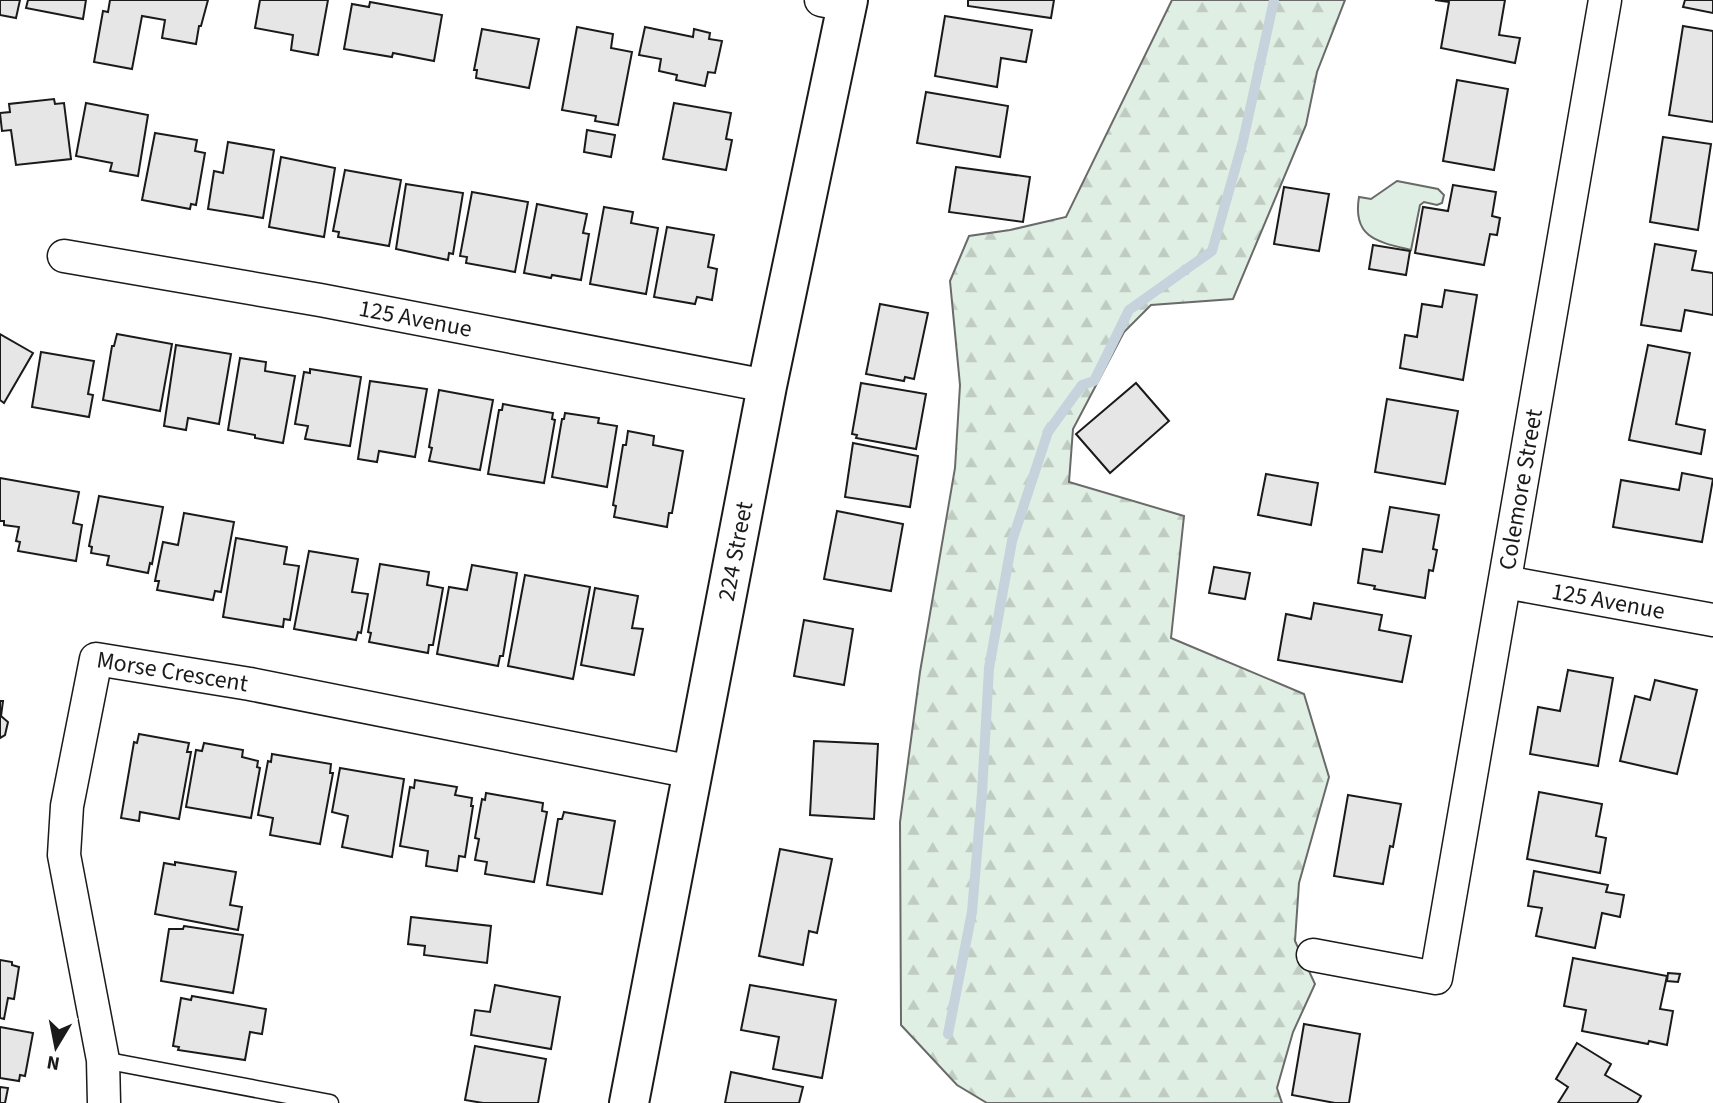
<svg xmlns="http://www.w3.org/2000/svg" width="1713" height="1103" font-family="'Source Sans 3',sans-serif">
<style>
.green{fill:#e0efe3;stroke:#6a6a6a;stroke-width:2}
.forest{fill:url(#forest-firs);stroke:#6a6a6a;stroke-width:2}
.lines{fill:none;stroke-linecap:round;stroke-linejoin:round}
.stream{stroke:#c6d2dc;stroke-width:10}
.building{fill:#e6e6e6;stroke:#1a1a1a;stroke-width:2}
.lane-casing{stroke:#1a1a1a;stroke-width:19}
.street-casing{stroke:#1a1a1a;stroke-width:35}
.secondary-casing{stroke:#1a1a1a;stroke-width:42}
.lane{stroke:#fff;stroke-width:16}
.street{stroke:#fff;stroke-width:32}
.secondary{stroke:#fff;stroke-width:38}
.labels{text-anchor:middle;dominant-baseline:central;stroke-width:5;stroke-linejoin:round;paint-order:stroke}
.street-label{font-size:24px;fill:#1a1a1a;stroke:#fff}
</style>
<defs>
<pattern id="forest-firs" width="22" height="20" patternUnits="userSpaceOnUse" patternTransform="scale(1.75)"><rect width="22" height="20" fill="#e0efe3"/><path d="M5 1l3.5 6h-7zM16 11l3.5 6h-7z" fill="#c0ccc2"/></pattern>
</defs>
<rect width="100%" height="100%" fill="#fff"/>
<!-- green -->
<path class="green" d="M1397 181 1438 189 1444 195 1442 203 1437 205 1424 202 1420 205 1411 250C1378 242 1352 238 1359 197L1371 199Z"/>
<!-- forest -->
<polygon class="forest" points="1172,0 1345,0 1317,72 1306,125 1233,299 1151,305 1124,332 1073,429 1069,482 1184,516 1171,638 1304,694 1329,777 1299,883 1295,941 1315,984 1293,1032 1277,1088 1282,1103 987,1103 957,1085 901,1025 900,822 920,672 955,468 960,385 950,281 969,236 1010,230 1066,217"/>
<g class="lines">
<!-- stream -->
<polyline class="stream" points="948,1034 972,912 982,793 989,668 1012,541 1048,432 1082,385 1094,381 1129,310 1212,251 1243,141 1274,0"/>
</g>
<!-- building -->
<g class="building">
<polygon points="0,0 20,0 16,18 0,15"/>
<polygon points="28,0 86,0 83,19 26,8"/>
<polygon points="110,0 208,0 201,26 199,26 196,44 162,38 165,20 142,16 132,69 94,62 103,11 108,12"/>
<polygon points="260,0 328,0 318,55 291,50 293,35 255,28"/>
<polygon points="968,0 1054,0 1051,18 968,6"/>
<polygon points="1435,0 1505,0 1499,35 1520,38 1515,63 1441,48 1449,2"/>
<polygon points="1685,0 1713,0 1713,13 1683,7"/>
<polygon points="370,2 442,15 434,61 393,53 392,57 344,49 352,4 369,7"/>
<polygon points="945,16 1032,30 1026,62 1001,58 997,87 935,76"/>
<polygon points="1683,26 1713,31 1713,122 1669,115"/>
<polygon points="577,27 613,34 611,48 632,52 618,125 595,121 596,116 562,110"/>
<polygon points="645,27 693,37 694,29 710,33 709,39 722,41 715,73 708,72 705,86 676,80 677,75 659,71 661,59 639,55"/>
<polygon points="482,29 539,39 529,88 476,78 477,70 474,70"/>
<polygon points="1457,80 1508,89 1494,170 1443,161"/>
<polygon points="926,92 1008,106 1000,157 917,143"/>
<polygon points="54,99 55,104 64,103 71,159 16,165 11,130 2,131 0,113 10,112 9,104"/>
<polygon points="86,103 148,115 138,176 110,171 112,163 76,156"/>
<polygon points="674,103 731,113 726,139 732,140 726,170 663,159"/>
<polygon points="587,130 615,135 611,157 584,152"/>
<polygon points="155,133 197,140 195,151 205,153 196,205 191,204 190,209 142,200"/>
<polygon points="1663,137 1711,144 1698,230 1650,222"/>
<polygon points="228,142 274,150 263,218 208,209 214,171 223,173"/>
<polygon points="281,157 335,168 324,237 269,227"/>
<polygon points="956,167 1030,177 1023,222 949,212"/>
<polygon points="345,170 401,180 389,246 338,237 339,232 333,231"/>
<polygon points="406,184 463,193 453,254 449,253 448,260 396,249"/>
<polygon points="1453,185 1496,192 1492,216 1500,218 1497,235 1490,234 1484,265 1415,253 1423,207 1448,211"/>
<polygon points="1284,187 1329,194 1319,251 1274,244"/>
<polygon points="472,192 528,202 515,272 466,263 467,257 460,256"/>
<polygon points="537,204 587,214 583,233 589,234 581,280 552,275 551,278 524,273"/>
<polygon points="604,207 633,212 631,223 658,228 646,294 590,284"/>
<polygon points="667,227 714,235 708,267 717,269 712,300 697,297 695,304 654,297"/>
<polygon points="1655,244 1696,251 1692,270 1713,273 1713,315 1685,310 1681,331 1641,325"/>
<polygon points="1373,245 1410,251 1406,275 1369,269"/>
<polygon points="1445,290 1477,295 1463,380 1400,368 1405,335 1417,337 1422,304 1442,307"/>
<polygon points="880,304 928,313 914,379 905,377 904,381 866,374"/>
<polygon points="0,334 33,353 4,403 0,400"/>
<polygon points="117,334 172,344 160,411 103,400 112,346 114,346"/>
<polygon points="176,345 231,354 219,424 188,418 186,430 164,426"/>
<polygon points="1648,345 1690,353 1676,424 1705,430 1701,454 1629,440"/>
<polygon points="41,352 94,361 88,394 93,395 89,417 32,407"/>
<polygon points="240,358 266,362 265,371 295,376 283,443 255,438 255,435 228,430"/>
<polygon points="310,369 361,377 350,446 305,439 308,426 295,424 304,372 310,373"/>
<polygon points="370,381 427,389 415,457 379,451 377,462 358,459"/>
<polygon points="861,383 926,394 916,449 856,438 857,435 852,434"/>
<polygon points="1136,383 1169,421 1110,473 1076,434"/>
<polygon points="439,390 493,400 480,470 429,461 432,448 429,447"/>
<polygon points="1387,399 1458,411 1445,484 1375,472"/>
<polygon points="503,404 553,413 552,419 555,420 544,483 488,474 499,410 502,410"/>
<polygon points="565,413 599,418 598,423 617,426 607,487 552,477 562,419 564,419"/>
<polygon points="628,431 654,436 653,445 683,451 672,513 669,513 667,527 614,517 616,506 613,505 623,445 626,445"/>
<polygon points="853,443 918,456 910,507 845,497"/>
<polygon points="1682,473 1713,479 1702,542 1613,527 1621,480 1679,490"/>
<polygon points="1266,474 1318,483 1311,525 1258,515"/>
<polygon points="0,478 79,492 73,523 82,525 76,561 18,551 20,542 16,541 19,527 4,525 4,521 0,521"/>
<polygon points="99,496 163,507 152,564 150,563 148,573 107,565 109,556 91,553 92,547 89,546"/>
<polygon points="1390,507 1439,515 1433,549 1437,550 1433,571 1429,570 1425,598 1374,589 1375,586 1358,583 1363,549 1382,552"/>
<polygon points="837,511 903,524 891,591 824,579"/>
<polygon points="184,513 234,522 221,592 215,591 213,600 157,590 159,581 155,581 163,542 178,545"/>
<polygon points="236,538 287,547 284,564 299,566 290,620 284,619 283,627 223,617"/>
<polygon points="309,551 358,559 352,592 368,594 361,633 358,632 356,640 294,629"/>
<polygon points="380,564 429,572 427,585 443,588 433,645 429,645 428,653 369,642 371,633 368,632"/>
<polygon points="472,565 517,573 503,656 500,656 498,666 437,654 449,587 467,590"/>
<polygon points="1214,567 1250,573 1245,599 1209,593"/>
<polygon points="525,575 590,587 573,679 508,666"/>
<polygon points="595,588 638,596 632,628 643,629 634,675 581,665"/>
<polygon points="1314,603 1382,615 1379,630 1411,636 1402,682 1278,660 1286,614 1311,619"/>
<polygon points="804,620 853,629 844,685 794,676"/>
<polygon points="1568,670 1613,678 1598,766 1530,754 1538,707 1560,711"/>
<polygon points="1655,680 1697,690 1677,774 1620,761 1635,696 1650,700"/>
<polygon points="0,701 3,701 1,716 8,722 5,735 0,738"/>
<polygon points="139,734 189,743 187,752 191,752 179,819 140,812 139,821 121,818 134,742 137,743"/>
<polygon points="814,741 878,744 874,819 810,815"/>
<polygon points="204,743 243,750 242,757 258,761 257,767 260,768 251,818 186,807 196,750 202,751"/>
<polygon points="272,754 331,764 330,773 333,773 320,844 270,835 273,818 258,815 268,761 271,762"/>
<polygon points="340,768 404,779 392,857 342,847 348,816 332,812"/>
<polygon points="415,780 457,787 455,795 472,798 471,806 473,806 465,857 459,856 457,871 426,866 428,851 400,846 410,787 414,788"/>
<polygon points="1539,792 1602,804 1596,836 1606,838 1600,873 1527,859"/>
<polygon points="486,793 543,803 542,811 547,812 534,882 485,874 487,862 475,860 479,839 475,838 482,799 485,800"/>
<polygon points="1348,795 1401,804 1393,847 1390,846 1383,884 1334,876"/>
<polygon points="564,812 615,821 602,894 547,885 558,819 562,819"/>
<polygon points="780,849 832,859 817,933 809,931 803,965 759,956"/>
<polygon points="175,862 236,872 230,905 242,907 238,930 155,914 164,863 175,865"/>
<polygon points="1534,871 1608,885 1606,892 1624,895 1620,917 1602,913 1595,948 1536,936 1542,908 1528,906"/>
<polygon points="411,917 491,926 487,963 424,955 425,946 408,944"/>
<polygon points="184,926 243,935 233,993 161,981 169,929 183,929"/>
<polygon points="1573,958 1667,976 1660,1009 1673,1011 1667,1045 1649,1041 1648,1044 1582,1031 1586,1010 1564,1006"/>
<polygon points="0,960 12,962 12,965 19,967 14,999 8,998 4,1019 0,1018"/>
<polygon points="1668,973 1680,974 1678,982 1667,981"/>
<polygon points="495,985 560,997 551,1049 471,1035 475,1010 490,1012"/>
<polygon points="750,985 836,1000 822,1078 773,1069 779,1037 741,1030"/>
<polygon points="192,996 266,1009 262,1034 250,1032 245,1060 178,1050 179,1047 173,1046 181,998 191,1000"/>
<polygon points="1304,1024 1360,1034 1349,1103 1335,1103 1292,1095"/>
<polygon points="0,1027 33,1033 25,1076 20,1075 19,1081 0,1078"/>
<polygon points="1577,1043 1611,1064 1605,1075 1641,1096 1637,1103 1558,1103 1568,1087 1556,1079"/>
<polygon points="475,1046 546,1059 538,1103 483,1103 465,1100"/>
<polygon points="731,1072 803,1087 799,1103 725,1103"/>
<polygon points="0,1087 8,1088 5,1103 0,1103"/>
</g>
<g class="lines">
<!-- lane casing -->
<g class="lane-casing">
<polyline id="lane" points="103,1060 330,1103"/>
</g>
<!-- street casing -->
<g class="street-casing">
<g id="street">
<polyline points="821,0 847,5"/>
<path id="s1" d="M64 256 320 300 767 386"/>
<path id="s2" d="M1505 582 1713 620"/>
<path id="s3" d="M1313 955 1436 978 1605 0"/>
<path id="s4" d="M104 1103 103 1060 64 855 67 806 96 659 250 684 692 772"/>
</g>
</g>
<!-- secondary casing -->
<g class="secondary-casing">
<g id="secondary">
<path id="s5" d="M629 1103 767 386 848 0"/>
</g>
</g>
<!-- lane -->
<use href="#lane" class="lane"/>
<!-- street -->
<use href="#street" class="street"/>
<!-- secondary -->
<use href="#secondary" class="secondary"/>
</g>
<g class="labels">
<!-- street labels -->
<g class="street-label">
<text stroke="none"><textPath href="#s1" startOffset="357">125 Avenue</textPath></text>
<text stroke="none"><textPath href="#s3" startOffset="621">Colemore Street</textPath></text>
<text stroke="none"><textPath href="#s5" startOffset="562">224 Street</textPath></text>
<text stroke="none"><textPath href="#s2" startOffset="105">125 Avenue</textPath></text>
<text stroke="none"><textPath href="#s4" startOffset="528">Morse Crescent</textPath></text>
</g>
</g>
<!-- north arrow -->
<g transform="translate(56 1047) rotate(190)" stroke="#ffffff" stroke-width="5" paint-order="stroke">
<path d="M0-5L12 26L0 18L-12 26Z" fill="#1a1a1a"/>
<text y="-10" font-size="19" font-weight="bold" text-anchor="middle" fill="#1a1a1a">N</text>
</g>
</svg>
